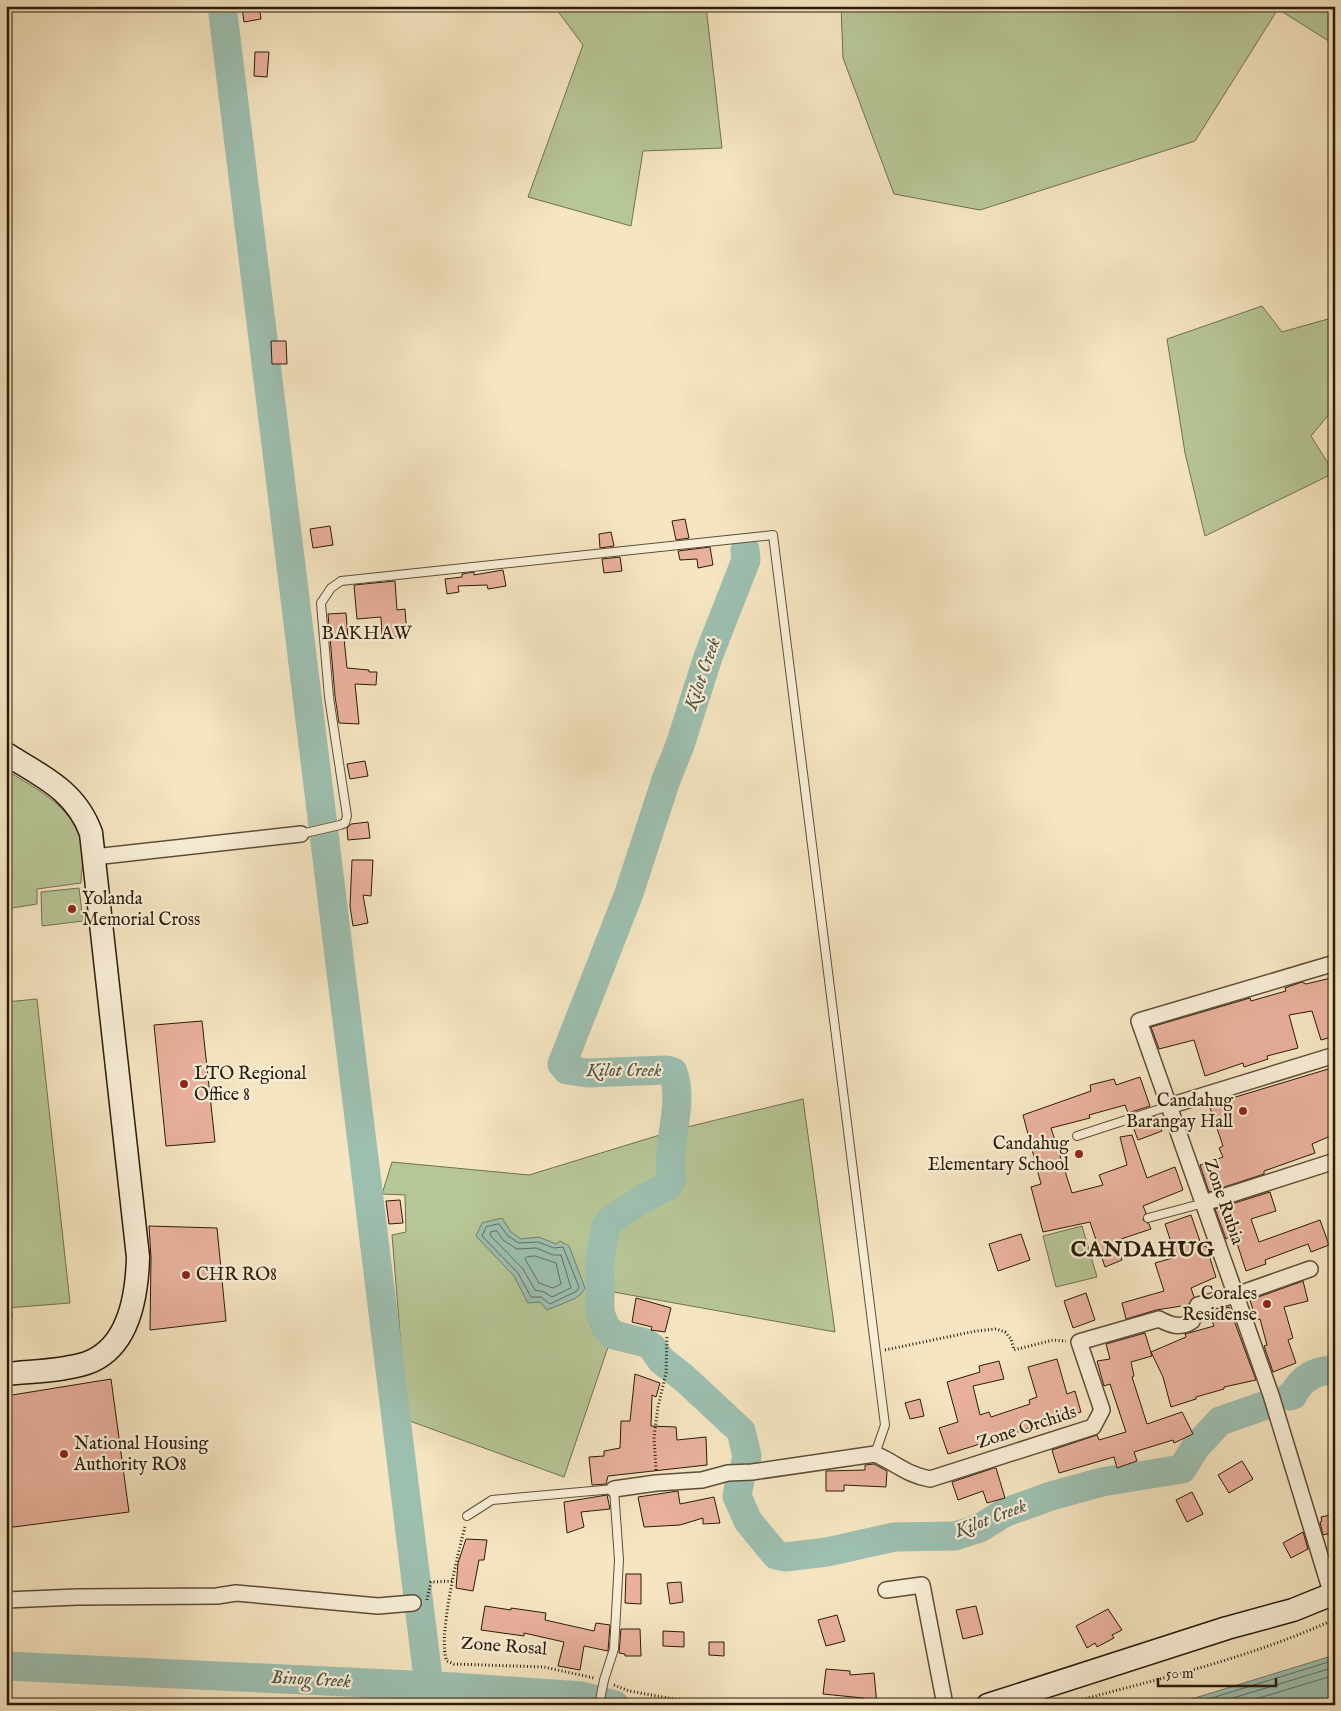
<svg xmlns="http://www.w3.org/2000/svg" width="1341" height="1711" font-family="'IM FELL English',serif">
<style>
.green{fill:#b7c696;stroke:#707050}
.water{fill:#9dbfb0;stroke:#6f7d6d}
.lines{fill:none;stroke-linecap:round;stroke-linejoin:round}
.shore{stroke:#646d5c;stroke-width:1}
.river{stroke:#9dbfb0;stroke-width:29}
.building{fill:#e9b19d;stroke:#2a1b09}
.lane-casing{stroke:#5d4e37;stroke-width:10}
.street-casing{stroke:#5d4e37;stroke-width:18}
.secondary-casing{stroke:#2a1b09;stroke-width:25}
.path{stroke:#2a1b09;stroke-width:3;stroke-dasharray:1 2.5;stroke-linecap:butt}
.lane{stroke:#f8eed7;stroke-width:8}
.street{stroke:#f8eed7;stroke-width:15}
.secondary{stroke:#f8eed7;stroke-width:22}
.poi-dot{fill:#8f2418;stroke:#f8eed7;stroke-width:2}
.labels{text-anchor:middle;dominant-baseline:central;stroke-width:4.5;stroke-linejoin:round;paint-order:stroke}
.poi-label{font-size:18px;fill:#2a1b09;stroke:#f8eed7;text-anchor:start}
.street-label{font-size:18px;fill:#2a1b09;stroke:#f8eed7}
.neighbourhood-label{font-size:19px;letter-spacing:1px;fill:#2a1b09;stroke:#f8eed7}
.water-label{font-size:19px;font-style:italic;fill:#525443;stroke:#f8eed7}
.district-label{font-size:22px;font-weight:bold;letter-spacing:1px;fill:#2a1b09;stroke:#f8eed7}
</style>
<rect width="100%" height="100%" fill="#f5e5c1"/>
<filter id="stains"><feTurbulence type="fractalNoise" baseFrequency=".004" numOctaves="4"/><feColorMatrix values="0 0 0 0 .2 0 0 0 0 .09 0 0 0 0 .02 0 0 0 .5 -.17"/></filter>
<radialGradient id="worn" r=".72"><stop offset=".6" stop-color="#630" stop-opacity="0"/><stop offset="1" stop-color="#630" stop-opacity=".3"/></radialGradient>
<!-- green -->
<g class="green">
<polygon points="554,6 706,6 722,148 643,151 631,226 528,197 583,45"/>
<polygon points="841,6 1335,6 1335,45 1278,9 1195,141 980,210 894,194 843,58"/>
<polygon points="1262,306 1282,332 1335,317 1335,407 1311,436 1334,473 1205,536 1185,453 1167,339"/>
<path d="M6 770C36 789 73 806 82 844 85 855 81 871 81 883L37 889V904L6 909Z"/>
<polygon points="79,888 83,921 42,926 41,892"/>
<polygon points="37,999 70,1303 6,1308 6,1002"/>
<polygon points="803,1099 835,1332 608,1291 609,1260 616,1225 676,1192 681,1180 683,1128"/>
<path d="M663 1134 662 1175 601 1216C587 1243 589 1305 595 1334L609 1344 564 1477 407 1420 392 1235 406 1232 405 1195 382 1194 392 1162 529 1175Z"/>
<polygon points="1082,1226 1097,1277 1056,1287 1043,1236"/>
</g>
<!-- water -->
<g class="water">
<polygon points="502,1218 511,1232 521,1239 539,1237 556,1244 560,1241 569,1246 585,1288 580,1295 574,1299 547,1310 540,1302 528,1303 514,1276 476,1236 482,1223"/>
<polygon points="1335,1655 1335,1705 1172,1705"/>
</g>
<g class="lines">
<!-- shore -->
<g class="shore">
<polygon points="499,1224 508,1236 519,1243 538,1242 554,1248 563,1247 579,1287 577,1291 550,1304 541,1297 531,1297 518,1273 482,1236 486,1227"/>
<polygon points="497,1231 503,1240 517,1249 536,1248 553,1255 561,1255 571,1288 552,1297 544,1292 535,1290 523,1269 490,1235 491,1232"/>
<polygon points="535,1256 556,1263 561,1284 553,1288 539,1283 525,1259 527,1257"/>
<polyline points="1189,1705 1335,1660"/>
<polyline points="1210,1705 1335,1667"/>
<polyline points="1236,1705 1335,1675"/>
</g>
<!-- river -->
<g class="river">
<polyline points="222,6 429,1686"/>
<path d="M1290 1396 1293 1395C1301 1378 1316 1370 1335 1370"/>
<path d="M745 1465 747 1456 741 1431 684 1378 661 1360 652 1347 646 1343 614 1335 606 1328 600 1313V1260L606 1226 611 1220 643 1199 669 1185 672 1178C665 1144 685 1106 673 1072L666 1070 588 1073 567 1070 562 1064 628 896 666 780 680 745 708 657 746 560 745 550"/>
<polyline points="740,1480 737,1496 748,1521 776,1555 786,1557 827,1552 894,1537 955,1536 980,1528 1004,1513 1051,1496 1102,1482 1182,1469 1195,1448 1220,1421 1266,1405"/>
<polyline points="6,1666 454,1687 582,1696 615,1705"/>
</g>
</g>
<!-- building -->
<g class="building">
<polygon points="259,6 261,19 244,22 242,8"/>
<polygon points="255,52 269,52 267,77 254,76"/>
<polygon points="271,341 286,341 287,364 272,364"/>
<polygon points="685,519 689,538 676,540 672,521"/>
<polygon points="330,526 333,545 313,548 310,529"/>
<polygon points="611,532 614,546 600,548 599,534"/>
<polygon points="710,547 713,565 698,568 697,559 680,560 678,551"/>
<polygon points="620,557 622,571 604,573 602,559"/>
<polygon points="503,570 506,586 488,589 487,585 458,586 459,592 447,594 445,579 462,577 462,574 474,572 474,575"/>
<polygon points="395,581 397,610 405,609 407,636 382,638 381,617 357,619 354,585"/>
<polygon points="346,613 348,638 344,638 347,668 369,670 369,672 377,672 376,685 355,684 359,724 339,723 335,696 328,614"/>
<polygon points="365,761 368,776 350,779 347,764"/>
<polygon points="368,822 370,838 348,840 347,828 351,824"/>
<polygon points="352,860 373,860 371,896 363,895 368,923 353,926 350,906"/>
<polygon points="1335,977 1335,1004 1330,1005 1335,1022 1335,1036 1321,1040 1312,1011 1289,1015 1298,1048 1267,1056 1268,1059 1244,1067 1243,1063 1205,1076 1194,1040 1159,1049 1151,1027 1250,998 1251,1001 1286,991 1285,988 1302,982 1306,984"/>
<polygon points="202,1021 215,1142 166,1146 154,1025"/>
<polygon points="1335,1067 1335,1134 1312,1144 1315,1153 1264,1171 1264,1174 1209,1192 1200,1165 1223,1157 1219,1148 1223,1146 1209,1105"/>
<polygon points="1140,1077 1150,1106 1128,1113 1125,1105 1089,1115 1090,1118 1051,1128 1072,1193 1103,1185 1099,1175 1127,1165 1120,1137 1132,1135 1147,1178 1175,1167 1183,1190 1143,1206 1146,1213 1143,1220 1149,1224 1151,1229 1115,1241 1122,1260 1105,1267 1090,1222 1043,1232 1031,1187 1041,1184 1023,1115 1091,1091 1090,1085 1114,1079 1116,1085"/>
<polygon points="1156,1116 1162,1131 1138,1140 1132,1124"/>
<polygon points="1270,1192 1276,1211 1251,1219 1259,1242 1320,1220 1329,1245 1311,1252 1308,1244 1265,1260 1266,1264 1246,1271 1234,1234 1226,1239 1215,1209"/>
<polygon points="400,1200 403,1223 389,1224 386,1201"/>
<polygon points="1191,1215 1202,1247 1206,1246 1216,1277 1191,1288 1194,1297 1188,1305 1156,1310 1126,1319 1122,1303 1164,1291 1155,1263 1176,1257 1165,1224"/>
<polygon points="149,1226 217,1228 226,1321 150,1330 151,1258"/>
<polygon points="1021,1234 1030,1260 998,1271 989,1244"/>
<polygon points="1303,1281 1308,1301 1284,1307 1293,1338 1288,1340 1296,1363 1273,1372 1264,1346 1267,1345 1260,1319 1256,1320 1250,1300"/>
<polygon points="1086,1293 1095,1320 1073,1328 1064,1301"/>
<polygon points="636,1298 671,1308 665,1332 651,1330 652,1327 632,1322"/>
<polygon points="1229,1307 1256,1380 1224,1387 1224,1389 1196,1397 1196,1399 1171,1407 1163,1377 1151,1352 1186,1337 1185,1334 1214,1326 1209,1313"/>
<polygon points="1145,1333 1152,1356 1131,1362 1134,1376 1132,1377 1147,1424 1182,1412 1193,1434 1174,1443 1173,1440 1134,1452 1137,1461 1117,1468 1114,1457 1059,1473 1052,1450 1097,1435 1099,1440 1126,1432 1110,1384 1104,1386 1097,1361 1110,1359 1106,1344"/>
<polygon points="1057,1359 1067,1394 1075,1391 1081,1412 1058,1419 1059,1422 1038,1428 1037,1426 948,1454 939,1428 958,1422 947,1382 980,1372 979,1366 999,1361 1004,1379 973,1386 980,1415 989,1412 991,1417 1030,1404 1029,1400 1037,1397 1028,1367"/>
<polygon points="635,1374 660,1383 656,1397 652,1395 651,1426 676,1427 677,1440 706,1437 707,1465 608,1476 606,1484 592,1485 589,1457 604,1456 604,1451 620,1448 621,1421 630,1421"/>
<polygon points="111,1379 129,1512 6,1528 6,1396"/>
<polygon points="920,1399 924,1416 910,1419 905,1403"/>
<polygon points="1242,1461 1253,1479 1229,1493 1218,1475"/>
<polygon points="874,1464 887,1471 886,1487 844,1485 844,1491 826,1491 826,1471 865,1470 865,1465"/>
<polygon points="994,1468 996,1468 1005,1498 987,1503 983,1491 958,1500 952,1482"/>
<polygon points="678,1491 680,1504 714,1497 720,1523 703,1524 703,1518 680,1525 644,1527 638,1497"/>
<polygon points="1192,1492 1203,1514 1187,1522 1176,1500"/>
<polygon points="607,1495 610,1509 581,1512 584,1527 567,1533 564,1502"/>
<polygon points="1335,1514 1335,1532 1323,1535 1320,1522 1322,1521 1321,1517"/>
<polygon points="1303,1532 1308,1549 1291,1558 1283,1543"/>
<polygon points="466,1539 487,1540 484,1560 479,1560 473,1591 456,1588 458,1563"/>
<polygon points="626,1574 641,1574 641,1604 625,1603"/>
<polygon points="681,1582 683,1602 670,1604 667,1583"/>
<polygon points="485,1606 511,1610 511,1608 546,1613 545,1620 594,1631 596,1623 610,1625 608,1651 584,1646 580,1670 558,1666 564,1642 524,1633 524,1636 481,1630"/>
<polygon points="976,1606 983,1634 963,1639 956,1610"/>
<polygon points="1108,1609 1122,1630 1112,1635 1114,1638 1097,1647 1095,1643 1087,1648 1076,1626"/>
<polygon points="837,1615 845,1641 826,1646 818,1620"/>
<polygon points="621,1629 640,1629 641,1656 625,1656 625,1654 619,1653"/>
<polygon points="663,1631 684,1632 684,1647 663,1646"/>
<polygon points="709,1642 724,1642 724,1656 709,1655"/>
<polygon points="826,1669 850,1671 850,1675 874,1673 877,1705 864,1705 863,1698 823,1694"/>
</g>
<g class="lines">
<!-- lane casing -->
<g class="lane-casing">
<g id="lane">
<polyline points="301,834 340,825 345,823 347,816 329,697 321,603 331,588 341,581 773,535 885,1425 875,1454"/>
<polyline points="1077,1136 1169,1106"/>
<polyline points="1148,1218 1204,1203"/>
<polyline points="6,1315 8,1315"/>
<polyline points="467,1516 492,1500 614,1489 619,1560 614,1649 604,1680 599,1705"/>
</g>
</g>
<!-- street casing -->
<g class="street-casing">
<g id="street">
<polyline points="94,857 301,834"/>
<polyline points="1169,1106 1335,1055"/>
<polyline points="1204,1203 1335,1161"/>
<path d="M614 1489 656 1483 702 1480 728 1473 752 1472 875 1454C896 1463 907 1475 930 1479L1093 1427 1102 1410 1079 1342 1159 1319C1170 1325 1181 1329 1192 1321L1198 1305 1236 1295 1310 1269"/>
<polyline points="886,1590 922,1585 945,1705"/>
<polyline points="1332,1595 1271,1395 1139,1021 1335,963"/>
<polyline points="6,1600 77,1597 217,1596 236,1593 378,1606 413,1603"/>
</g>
</g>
<!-- secondary casing -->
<g class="secondary-casing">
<g id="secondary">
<path d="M6 754C42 776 76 791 91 833L138 1257C137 1296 129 1348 87 1363 63 1371 32 1371 6 1374"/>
<polyline points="988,1705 1227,1628 1293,1610 1335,1593"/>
</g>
</g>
<!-- path -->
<g class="path">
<polyline points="885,1350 976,1331 996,1329 1005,1332 1011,1339 1014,1350 1053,1340 1066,1341"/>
<polyline points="656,1470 654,1437 658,1407 666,1373 667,1336"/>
<path d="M465 1527C458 1551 437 1641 447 1661L454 1664 544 1667 594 1678"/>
<polyline points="427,1600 431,1582 453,1581"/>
<polyline points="614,1685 629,1691 702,1704 720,1703"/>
<path d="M1062 1705C1153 1680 1249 1659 1335 1619"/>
</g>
<!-- lane -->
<use href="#lane" class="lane"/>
<!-- street -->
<use href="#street" class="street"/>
<!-- secondary -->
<use href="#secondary" class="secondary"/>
</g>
<!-- markers -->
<g class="poi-dot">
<circle cx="72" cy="909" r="5"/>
<circle cx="184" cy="1084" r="5"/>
<circle cx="1243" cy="1111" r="5"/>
<circle cx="1079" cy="1154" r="5"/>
<circle cx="186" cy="1275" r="5"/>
<circle cx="1267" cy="1304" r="5"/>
<circle cx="64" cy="1454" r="5"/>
</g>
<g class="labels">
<!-- poi labels -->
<g class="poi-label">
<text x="82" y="899">Yolanda<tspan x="82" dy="21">Memorial Cross</tspan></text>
<text x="194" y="1074">LTO Regional<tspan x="194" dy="21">Office 8</tspan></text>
<text x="1233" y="1101" text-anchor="end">Candahug<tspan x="1233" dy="21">Barangay Hall</tspan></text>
<text x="1069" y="1144" text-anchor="end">Candahug<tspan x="1069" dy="21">Elementary School</tspan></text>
<text x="196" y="1275">CHR RO8</text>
<text x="1257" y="1294" text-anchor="end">Corales<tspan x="1257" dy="21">Residense</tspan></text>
<text x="74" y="1444">National Housing<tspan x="74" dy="21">Authority RO8</tspan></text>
</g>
<!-- street labels -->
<g class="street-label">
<text transform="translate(1223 1202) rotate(71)">Zone Rubia</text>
<text transform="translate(1027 1428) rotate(-18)">Zone Orchids</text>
<text transform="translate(504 1647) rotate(4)">Zone Rosal</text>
</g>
<!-- neighbourhood labels -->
<g class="neighbourhood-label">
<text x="367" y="634">BAKHAW</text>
</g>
<!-- water labels -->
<g class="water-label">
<text transform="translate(703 674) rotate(-71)">Kilot Creek</text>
<text x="624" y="1071">Kilot Creek</text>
<text transform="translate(991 1519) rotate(-21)">Kilot Creek</text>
<text transform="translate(311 1680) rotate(3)">Binog Creek</text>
</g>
<!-- district labels -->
<g class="district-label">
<text x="1143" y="1250">CANDAHUG</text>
</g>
</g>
<!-- margin -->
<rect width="1341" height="1711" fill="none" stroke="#f5e5c1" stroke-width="25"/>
<rect x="8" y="8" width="1326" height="1696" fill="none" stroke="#2a1b09" stroke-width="2.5"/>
<rect x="12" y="12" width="1316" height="1686" fill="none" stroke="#2a1b09"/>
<!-- scale -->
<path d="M1158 1678v8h118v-8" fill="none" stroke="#2a1b09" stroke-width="2.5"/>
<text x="1166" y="1678" font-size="15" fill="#2a1b09" stroke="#f8eed7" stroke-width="4" paint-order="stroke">50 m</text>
<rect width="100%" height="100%" filter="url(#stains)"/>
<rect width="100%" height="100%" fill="url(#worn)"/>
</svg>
